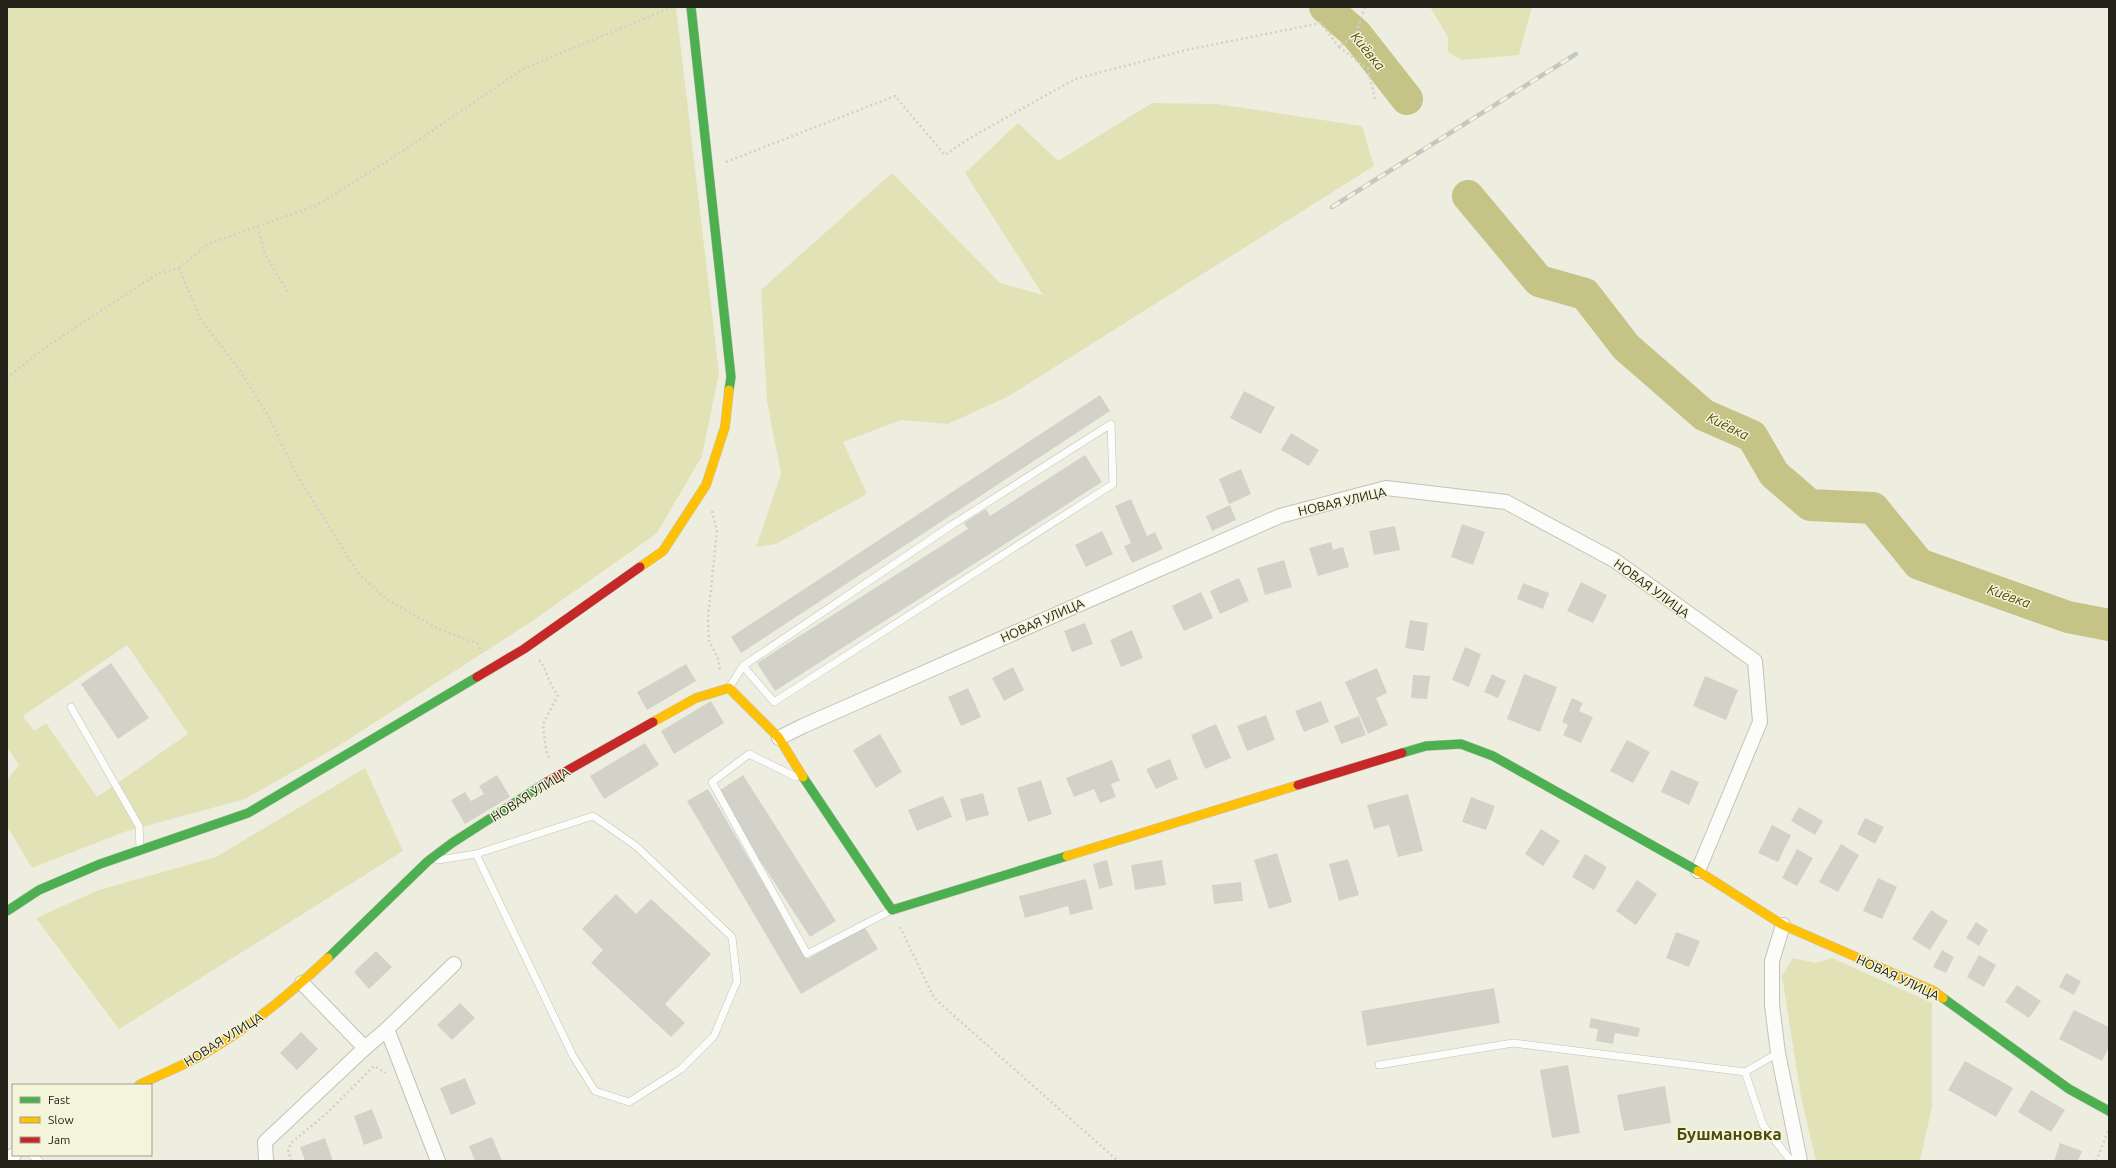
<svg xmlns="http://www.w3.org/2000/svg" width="2116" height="1168" font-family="Ubuntu,sans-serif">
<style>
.green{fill:#e2e2b7;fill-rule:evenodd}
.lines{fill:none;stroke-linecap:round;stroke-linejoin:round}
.river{stroke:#c5c385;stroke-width:32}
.building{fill:#d2d2c8}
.lane-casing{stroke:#c2c2b7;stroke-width:8}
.street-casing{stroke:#c2c2b7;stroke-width:16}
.fast-casing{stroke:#c2c2b7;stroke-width:10}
.slow-casing{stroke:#c2c2b7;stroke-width:10}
.jam-casing{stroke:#c2c2b7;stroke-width:10}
.path{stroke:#d0d0cc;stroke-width:2.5;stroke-dasharray:2 3;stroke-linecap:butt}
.lane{stroke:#fcfcfa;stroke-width:7}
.street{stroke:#fcfcfa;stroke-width:14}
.fast{stroke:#4caf50;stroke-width:9}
.slow{stroke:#ffc107;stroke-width:9}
.jam{stroke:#c62828;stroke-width:9}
.rail-casing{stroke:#c6c6c2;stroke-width:4.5}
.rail{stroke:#f4f4da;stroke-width:3;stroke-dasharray:9;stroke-linecap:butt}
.labels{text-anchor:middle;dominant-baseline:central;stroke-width:3;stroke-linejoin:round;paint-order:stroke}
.street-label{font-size:13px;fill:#23231a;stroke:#f4f4da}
.water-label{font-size:14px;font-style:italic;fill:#504e0d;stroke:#f4f4da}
.district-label{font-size:17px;font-weight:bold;fill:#4e4c0d;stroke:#f4f4da}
</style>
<rect width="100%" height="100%" fill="#eeeee0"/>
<!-- green -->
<g class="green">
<path d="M7 7H676L719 373 702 456 657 533 531 622 335 748 245 799 124 832 32 868 7 826V780L19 765 7 747ZM127 645 188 734 97 797 46 723 34 731 23 716Z"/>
<polygon points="1430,7 1532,7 1519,55 1462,60 1448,52 1448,37"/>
<polygon points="1152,103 1217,104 1362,126 1374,166 1009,396 948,424 901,420 843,442 867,494 776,544 756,547 781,474 767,401 761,290 892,173 1000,283 1043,295 965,173 1018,123 1058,161"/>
<polygon points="365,768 403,851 119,1029 36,918 99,890 216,857"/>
<polygon points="1793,958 1816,963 1832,958 1932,1003 1932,1106 1920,1161 1816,1161 1801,1097 1782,976"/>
</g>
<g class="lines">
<!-- river -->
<g class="river">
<polyline points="1325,7 1356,34 1407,99"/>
<polyline points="1468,196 1539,281 1585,294 1626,347 1704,415 1752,436 1774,474 1810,505 1873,508 1919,564 2068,617 2109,625"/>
</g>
</g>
<!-- building -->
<g class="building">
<polygon points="1244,391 1275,407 1261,434 1230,418"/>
<polygon points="1100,395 1110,411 741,653 731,637"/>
<polygon points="1291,433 1319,450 1309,466 1281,450"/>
<polygon points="1085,455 1102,482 775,691 757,663 968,529 964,523 986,509 990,516"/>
<polygon points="1241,469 1251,494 1229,504 1219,479"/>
<polygon points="1131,499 1147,536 1155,532 1163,549 1132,563 1124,546 1131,543 1115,506"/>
<polygon points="1230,505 1236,520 1212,531 1206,516"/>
<polygon points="1462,524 1485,532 1473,565 1451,557"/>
<polygon points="1395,526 1400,550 1374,555 1369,531"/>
<polygon points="1102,531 1113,554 1086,567 1075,545"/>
<polygon points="1331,542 1333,550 1343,547 1349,567 1318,576 1309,548"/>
<polygon points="1284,560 1292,587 1265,595 1257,568"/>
<polygon points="1239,578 1249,601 1220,614 1210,591"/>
<polygon points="1581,582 1607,595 1593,623 1567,611"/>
<polygon points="1523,583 1549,593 1543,609 1517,599"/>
<polygon points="1201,592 1213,618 1184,631 1172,606"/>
<polygon points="1410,620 1428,623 1424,651 1405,648"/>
<polygon points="1085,623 1093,644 1072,652 1064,631"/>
<polygon points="1132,630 1143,658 1121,667 1110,640"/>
<polygon points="1465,647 1481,654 1469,687 1452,680"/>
<polygon points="111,663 149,718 118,739 81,684"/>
<polygon points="686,664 696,681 647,710 637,692"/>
<polygon points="1013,667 1024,690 1004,701 992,678"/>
<polygon points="1377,668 1387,693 1376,698 1388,725 1368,734 1345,682"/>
<polygon points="1492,674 1506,681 1498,698 1484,692"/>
<polygon points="1524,674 1557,687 1540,732 1507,719"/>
<polygon points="1413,675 1430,676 1427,699 1411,698"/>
<polygon points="1705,676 1738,690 1726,720 1693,706"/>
<polygon points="968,688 981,717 961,726 948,697"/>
<polygon points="1572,698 1583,703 1579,711 1593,717 1581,743 1563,735 1568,725 1562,722"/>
<polygon points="711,701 724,723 674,754 661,731"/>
<polygon points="1321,701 1329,722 1304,732 1295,711"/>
<polygon points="1266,715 1275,740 1247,751 1237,726"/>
<polygon points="1359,716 1366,735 1341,744 1334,726"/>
<polygon points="1216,724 1231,758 1205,769 1191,735"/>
<polygon points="880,734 902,772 876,788 853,750"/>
<polygon points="1627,740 1650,752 1633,783 1610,771"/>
<polygon points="645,743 659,765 604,799 590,776"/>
<polygon points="1170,759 1178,779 1156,789 1146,769"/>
<polygon points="1112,760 1120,781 1111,784 1116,797 1100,803 1094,789 1074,797 1066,778"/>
<polygon points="1671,770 1699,782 1689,805 1661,792"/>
<polygon points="497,775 510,797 465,824 451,800 465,792 471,801 484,794 479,786"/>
<polygon points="743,775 836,921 810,937 716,793"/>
<polygon points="1041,780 1052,814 1028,822 1017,788"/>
<polygon points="708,789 808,959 864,926 878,949 801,994 687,801"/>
<polygon points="983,793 989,815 966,821 960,799"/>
<polygon points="1408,794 1423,851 1398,857 1389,825 1374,829 1367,805"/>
<polygon points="943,796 952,817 917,831 908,810"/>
<polygon points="1471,797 1495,806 1486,830 1462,822"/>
<polygon points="1799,807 1823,821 1815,835 1791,821"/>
<polygon points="1865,818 1884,827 1875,844 1857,834"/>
<polygon points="1772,825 1791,835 1778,862 1758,853"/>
<polygon points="1541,829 1560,841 1543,866 1525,854"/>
<polygon points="1841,844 1859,855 1838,892 1819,882"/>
<polygon points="1797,849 1813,858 1797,886 1782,878"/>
<polygon points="1277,853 1292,902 1269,909 1254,860"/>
<polygon points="1585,854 1607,867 1594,890 1572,877"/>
<polygon points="1348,859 1359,895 1339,901 1329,864"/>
<polygon points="1107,860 1113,885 1099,889 1093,864"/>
<polygon points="1162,860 1166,885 1135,890 1131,865"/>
<polygon points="1878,878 1897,887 1882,919 1863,911"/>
<polygon points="1086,879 1093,909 1070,915 1068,906 1025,918 1019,896"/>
<polygon points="1637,880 1657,894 1636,925 1616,911"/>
<polygon points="1241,882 1243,901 1214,904 1212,885"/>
<polygon points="616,894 636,914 651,899 711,954 665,1004 685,1023 671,1037 591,963 603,950 582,929"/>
<polygon points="1931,910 1948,921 1930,950 1912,939"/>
<polygon points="1976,922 1988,930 1979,946 1966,938"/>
<polygon points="1676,932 1700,941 1689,967 1666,958"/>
<polygon points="1942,950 1954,957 1946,973 1933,967"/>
<polygon points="376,951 392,967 369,989 354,972"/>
<polygon points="1979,955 1996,965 1984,987 1967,977"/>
<polygon points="2066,973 2081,981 2074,995 2059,987"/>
<polygon points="2017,985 2041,1001 2029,1018 2005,1002"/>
<polygon points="1494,988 1500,1023 1367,1046 1361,1011"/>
<polygon points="460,1003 475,1018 452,1040 437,1025"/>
<polygon points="2074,1010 2109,1027 2109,1047 2102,1061 2059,1039"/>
<polygon points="1591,1018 1640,1028 1638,1037 1615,1033 1613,1044 1596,1041 1598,1029 1589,1028"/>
<polygon points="301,1032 318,1049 297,1070 280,1053"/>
<polygon points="1965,1061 2013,1088 1996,1117 1948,1090"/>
<polygon points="1568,1065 1580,1133 1552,1138 1540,1070"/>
<polygon points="465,1078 476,1104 451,1115 440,1088"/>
<polygon points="1665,1086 1671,1123 1624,1131 1617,1095"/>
<polygon points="2031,1090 2065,1110 2051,1132 2018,1112"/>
<polygon points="372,1109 383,1138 364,1145 354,1116"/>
<polygon points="492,1137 502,1161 475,1161 469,1146"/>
<polygon points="325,1138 333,1161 305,1161 300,1147"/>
<polygon points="2060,1143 2082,1151 2078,1161 2054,1161"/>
</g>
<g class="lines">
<!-- lane casing -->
<g class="lane-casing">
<g id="lane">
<polyline points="729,688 743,666 952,525 1111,424 1113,484 774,702 743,666"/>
<polyline points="71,707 139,826 140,848"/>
<polyline points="796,777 749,754 712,782 807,954 892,910"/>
<polyline points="438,860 476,854 593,816 636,846 732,937 737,981 714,1036 681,1069 629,1102 595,1091 573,1056 476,854"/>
<polyline points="1379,1065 1513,1043 1745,1072 1778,1053"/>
<polyline points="1745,1072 1763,1125 1791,1161"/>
<polyline points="32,1155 39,1161"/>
</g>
</g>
<!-- street casing -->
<g class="street-casing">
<g id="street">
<polyline points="779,738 803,726 1280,516 1386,488 1506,502 1614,560 1755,661 1760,722 1698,871"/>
<polyline points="1783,925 1772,961 1772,1005 1778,1053 1800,1161"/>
<polyline points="302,983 365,1048 387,1029 454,964"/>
<polyline points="387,1029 438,1161"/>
<polyline points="7,1160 14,1155"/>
<polyline points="266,1161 265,1142 365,1048"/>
</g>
</g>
<!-- fast casing -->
<g class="fast-casing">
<g id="fast">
<polyline points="691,7 731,377 729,390"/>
<polyline points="1402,753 1426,746 1461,744 1493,756 1698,871"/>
<polyline points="803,777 892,910 1067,856"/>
<polyline points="7,911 39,890 100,864 248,813 477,677"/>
<polyline points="328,958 428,861 452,843 547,782"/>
<polyline points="1943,998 2069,1089 2109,1111"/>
</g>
</g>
<!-- slow casing -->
<g class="slow-casing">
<g id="slow">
<polyline points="640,567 663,551 706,485 725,427 729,390"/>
<polyline points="653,722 696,698 729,688 779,738 803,777"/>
<polyline points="1067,856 1298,785"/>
<polyline points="1698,871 1783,925 1934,991 1943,998"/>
<path d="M139 1085C159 1075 180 1067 200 1056 247 1030 289 995 328 958"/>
</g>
</g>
<!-- jam casing -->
<g class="jam-casing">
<g id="jam">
<polyline points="477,677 524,649 640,567"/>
<polyline points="547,782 653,722"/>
<polyline points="1298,785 1402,753"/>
</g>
</g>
<!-- path -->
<g class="path">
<polyline points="1365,7 1356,34 1339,47 1368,69 1375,99"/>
<polyline points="726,162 895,96 945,155 970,138 1075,79 1186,50 1321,23 1339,47"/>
<polyline points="258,227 265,255 288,292"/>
<polyline points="179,268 208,244 315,206 392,158 523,69 672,7"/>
<polyline points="7,378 43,349 157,274 179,268 201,320 236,365 268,415 294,470 358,573 386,599 438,629 477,643 482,653"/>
<polyline points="712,511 717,531 708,617 709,641 718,658 720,671"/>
<path d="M539 660C548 671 548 684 558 695L543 724 546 750 549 759"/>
<polyline points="900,927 934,998 1118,1161"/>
<polyline points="292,1161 288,1152 291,1143 326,1114 374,1066 386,1073"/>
<polyline points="2096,1161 2109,1129"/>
</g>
<!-- lane -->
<use href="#lane" class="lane"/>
<!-- street -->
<use href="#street" class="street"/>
<!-- fast -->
<use href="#fast" class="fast"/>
<!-- slow -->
<use href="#slow" class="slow"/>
<!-- jam -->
<use href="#jam" class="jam"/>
<!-- rail casing -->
<g class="rail-casing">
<polyline id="rail" points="1332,207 1576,54"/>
</g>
<!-- rail -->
<use href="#rail" class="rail"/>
</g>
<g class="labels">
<!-- street labels -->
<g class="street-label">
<text transform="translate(1342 501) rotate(-13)">НОВАЯ УЛИЦА</text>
<text transform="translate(1652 588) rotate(36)">НОВАЯ УЛИЦА</text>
<text transform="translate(1042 620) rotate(-24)">НОВАЯ УЛИЦА</text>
<text transform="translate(530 794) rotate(-32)">НОВАЯ УЛИЦА</text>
<text transform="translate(1898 977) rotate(25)">НОВАЯ УЛИЦА</text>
<text transform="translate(223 1039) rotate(-32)">НОВАЯ УЛИЦА</text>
</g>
<!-- water labels -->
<g class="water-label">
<text transform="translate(1368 51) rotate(51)">Киёвка</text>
<text transform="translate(1728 426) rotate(26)">Киёвка</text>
<text transform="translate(2009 596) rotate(20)">Киёвка</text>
</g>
<!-- district labels -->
<g class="district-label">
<text x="1729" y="1133">Бушмановка</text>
</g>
</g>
<!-- border -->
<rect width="2116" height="1168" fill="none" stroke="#23231a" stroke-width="16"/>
<!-- legend -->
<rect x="12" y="1084" width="140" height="72" fill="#f4f4da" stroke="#a0a08d"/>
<rect x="20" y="1097" width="20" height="6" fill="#4caf50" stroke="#a0a08d"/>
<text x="48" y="1104" font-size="12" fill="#23231a">Fast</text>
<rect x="20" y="1117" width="20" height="6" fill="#ffc107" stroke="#a0a08d"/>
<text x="48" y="1124" font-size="12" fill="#23231a">Slow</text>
<rect x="20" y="1137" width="20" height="6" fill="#c62828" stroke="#a0a08d"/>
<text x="48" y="1144" font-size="12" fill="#23231a">Jam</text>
</svg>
